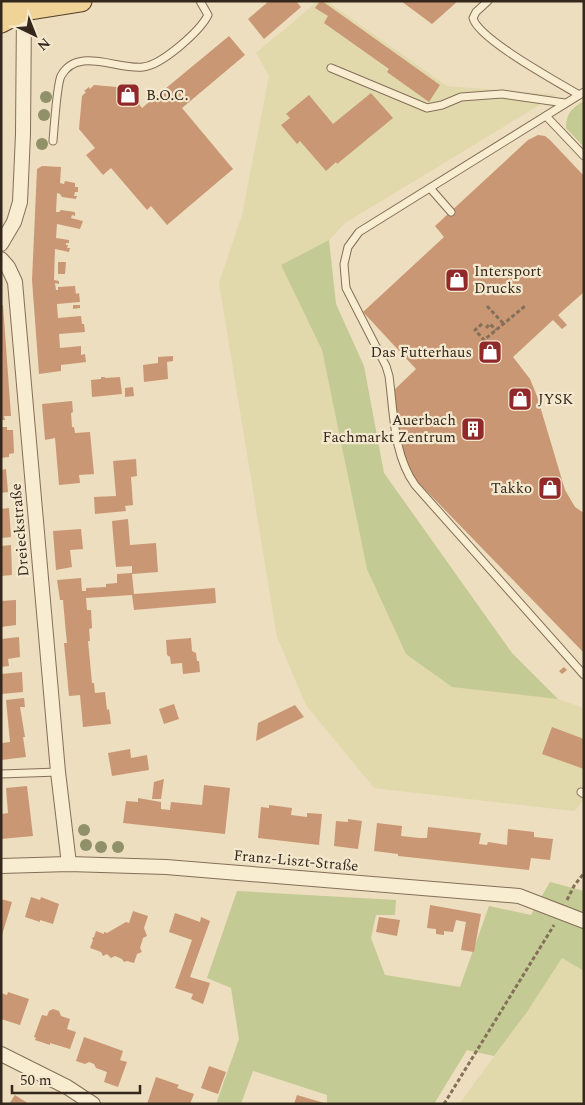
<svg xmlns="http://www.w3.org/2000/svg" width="585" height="1105" font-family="Spectral,serif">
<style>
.farmland{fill:#e1d8ac}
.green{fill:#c4ca93}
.building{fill:#ca9775}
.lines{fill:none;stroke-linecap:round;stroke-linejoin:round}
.lane-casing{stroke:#846f58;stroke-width:9}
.street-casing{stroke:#846f58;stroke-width:16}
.primary-casing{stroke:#513d2c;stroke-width:23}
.path{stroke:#846f58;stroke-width:3;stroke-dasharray:4 2.5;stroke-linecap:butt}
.lane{stroke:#f8ecd1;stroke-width:7}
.street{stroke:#f8ecd1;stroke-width:14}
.primary{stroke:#f0d396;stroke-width:21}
.tree{fill:#909069}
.labels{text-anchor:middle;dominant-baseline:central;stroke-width:4.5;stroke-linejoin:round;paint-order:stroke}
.poi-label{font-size:15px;fill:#34271c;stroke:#f4e8ce;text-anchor:start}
.street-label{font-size:15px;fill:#34271c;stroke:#f4e8ce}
</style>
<rect width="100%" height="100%" fill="#ecdebe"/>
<!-- farmland -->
<g class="farmland">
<polygon points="318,1 326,1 447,86 556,95 345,223 329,240 281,265 322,350 367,569 558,699 584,708 584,800 574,811 374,788 306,705 277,637 219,283 242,215 269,76 256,53"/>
<polygon points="562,958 584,971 584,1104 459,1104 527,1012"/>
</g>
<!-- green -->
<g class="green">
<path d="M584 101V147L566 128C566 113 572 108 584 101Z"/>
<polygon points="329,240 336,304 364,366 384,473 512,653 558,699 452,687 406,654 367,569 322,350 281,265"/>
<polygon points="550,882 584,891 584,971 562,958 527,1012 494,1056 467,1050 434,1104 327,1104 327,1095 253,1071 241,1104 216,1104 239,1039 231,988 207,978 237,891 396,900 395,915 376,915 371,938 385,975 460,987 489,906 531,915"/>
</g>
<!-- building -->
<g class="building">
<polygon points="269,1 296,1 301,7 264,39 248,19"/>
<polygon points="320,1 322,1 440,85 429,102 387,72 389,69 324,23 328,16 315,8"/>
<polygon points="401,1 458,1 432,24"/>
<polygon points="229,36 245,55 182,108 233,169 167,225 151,206 147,210 111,168 103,175 86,155 95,148 79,129 82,96 86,92 84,91 89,87 90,89 94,85 128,88 140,102 139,104 142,108"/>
<polygon points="371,93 393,118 337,164 336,162 326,171 300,141 297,144 281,125 290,118 286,114 309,95 333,124"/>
<polygon points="538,135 545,136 550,140 584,176 584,292 558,315 567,325 562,329 553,320 513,357 530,379 537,396 565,490 575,507 584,513 584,653 409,473 403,456 393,391 416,369 363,312 444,237 435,226 528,140"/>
<polygon points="42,166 61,167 60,183 64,184 65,181 75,183 75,187 78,187 78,192 75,192 74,196 77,196 76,199 62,197 60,194 57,193 56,212 59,212 61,210 75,212 75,216 72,215 71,218 83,221 80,229 57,224 56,238 69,240 69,243 66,243 66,245 68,245 67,248 70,248 69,252 55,249 54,280 59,281 59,284 55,283 56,290 58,290 58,287 75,286 76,294 79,293 80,302 57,304 58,318 81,316 82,324 84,324 85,332 59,334 60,348 81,346 81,355 85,354 86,362 61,365 61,371 39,374 32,280 37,169"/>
<polygon points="58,262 66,262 65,274 58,274"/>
<polygon points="1,305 3,305 11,416 4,416 5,420 1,420"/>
<polygon points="73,305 80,305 80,308 73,309"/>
<polygon points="173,356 173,361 167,362 168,379 144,382 143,365 158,363 158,357"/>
<polygon points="101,377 105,377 105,378 120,377 122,394 92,397 91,380 101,379"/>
<polygon points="133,387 134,396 125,397 125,388"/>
<polygon points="72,401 73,412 71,413 72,427 74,427 75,433 90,432 94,474 79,475 80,483 59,485 55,438 45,440 42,404"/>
<polygon points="1,427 7,427 7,430 13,430 14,453 9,454 9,457 1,458"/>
<polygon points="136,459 137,476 131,477 133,505 125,506 126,511 95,514 94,497 116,496 113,461"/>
<polygon points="6,469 8,492 1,493 1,470"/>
<polygon points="9,508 11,537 1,538 1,509"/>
<polygon points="128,519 130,545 156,543 158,572 132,574 134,594 215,588 216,603 134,610 132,595 86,598 87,610 91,610 92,628 89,629 90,641 88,641 92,683 94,683 95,693 105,692 107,710 109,709 111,724 83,727 80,695 69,696 64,643 67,643 66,634 63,600 60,600 57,580 81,578 82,591 86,591 86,588 106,587 106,584 117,583 117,574 132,573 132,566 116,567 114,546 112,521"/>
<polygon points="81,529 83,549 70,550 72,567 56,570 53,531"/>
<polygon points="11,545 12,575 1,576 1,546"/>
<polygon points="16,600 16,625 1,627 1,601"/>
<polygon points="19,637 20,657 8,659 9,666 1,667 1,639"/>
<polygon points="191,638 192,651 196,653 197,661 199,661 200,672 183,674 182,663 171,664 170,657 167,655 166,640"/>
<polygon points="564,667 567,670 562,674 559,671"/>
<polygon points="22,672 23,692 1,694 1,674"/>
<polygon points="24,698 25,707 20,707 25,737 23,737 26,757 1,760 1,743 10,742 6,700"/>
<polygon points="174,704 179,719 164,724 159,709"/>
<polygon points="295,705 304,717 256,741 258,723"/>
<polygon points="552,727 584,739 584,769 542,754"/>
<polygon points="130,749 131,758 147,755 149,770 112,776 108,753"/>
<polygon points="164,779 161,799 152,799 154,782"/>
<polygon points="204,785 230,788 225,834 123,823 126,801 138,802 138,798 161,802 161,809 170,810 171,802 202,805"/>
<polygon points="27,786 33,836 1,839 1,814 8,813 6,788"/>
<polygon points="269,805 292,808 291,815 307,817 307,813 322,814 319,845 258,838 261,807 269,808"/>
<polygon points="348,819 362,821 358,849 334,846 336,821 348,822"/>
<polygon points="377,823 402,826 401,836 419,838 427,838 428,827 481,833 479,844 487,845 488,842 507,845 508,829 534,832 534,837 553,839 550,860 531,858 529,870 398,856 398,854 374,851"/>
<polygon points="31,897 40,900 41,897 59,904 53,924 40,920 40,922 25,917"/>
<polygon points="1,899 12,902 2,935 1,935"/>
<polygon points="430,905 481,914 474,952 461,950 466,922 456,920 453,932 444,931 444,935 436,934 436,929 427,928"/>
<polygon points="133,911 148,916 144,928 147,936 143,938 140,948 142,952 137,954 134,963 127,961 124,962 122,959 115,956 111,958 107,954 103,956 101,952 90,948 93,940 92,938 94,937 96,931 104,934 104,932 107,933 126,922 129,923"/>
<polygon points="175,913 200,922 201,917 210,921 190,977 210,983 203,1004 191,999 193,994 175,988 192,940 169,932"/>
<polygon points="379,917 400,920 397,936 376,932"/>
<polygon points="8,992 29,999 20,1025 1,1019 1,993 7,995"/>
<polygon points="53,1009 59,1011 61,1016 70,1019 67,1029 76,1032 70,1049 50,1043 50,1045 35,1040 36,1038 34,1037 42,1015 47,1016 49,1011"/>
<polygon points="84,1037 123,1051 120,1060 127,1062 118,1087 104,1082 107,1072 96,1068 94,1064 89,1062 85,1064 76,1061"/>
<polygon points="209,1066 226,1072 218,1094 201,1088"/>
<polygon points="156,1077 179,1085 177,1088 194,1094 190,1104 147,1104"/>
<polygon points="15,1095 29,1104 9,1104"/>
<polygon points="297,1095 324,1103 324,1104 294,1104"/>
</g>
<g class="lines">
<!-- lane casing -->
<g class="lane-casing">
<g id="lane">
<path d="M488 1 476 12 473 18C478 39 558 82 579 95"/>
<polyline points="331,68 427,108 442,105 461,97 502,94 565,103"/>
<path d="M584 92 359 232 348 247 344 264 346 288 386 366 389 376C394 413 393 454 415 485L584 675"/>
<polyline points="546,116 584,156"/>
<path d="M53 141C54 129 57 84 61 76 77 46 117 70 143 67 162 65 200 31 208 15L200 1"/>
<polyline points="430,188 451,212"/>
<polyline points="1,774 58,772"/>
<polyline points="581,792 584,794"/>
</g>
</g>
<!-- street casing -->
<g class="street-casing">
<g id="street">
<polyline points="1,244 14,222 20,202 23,134 24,10"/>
<polyline points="1,259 8,267 15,282 58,772 69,864"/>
<polyline points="1,866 69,864 166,867 519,896 584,921"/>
<polyline points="1,1054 67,1087 93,1104"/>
</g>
</g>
<!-- primary casing -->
<g class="primary-casing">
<g id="primary">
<polyline points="2,1 24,10"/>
<polyline points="1,22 24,10 81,1"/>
</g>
</g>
<!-- path -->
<g class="path">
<polyline points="487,306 503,323"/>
<polyline points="482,324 475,330 484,340 525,306"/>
<polyline points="486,328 490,324 496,330"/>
<polyline points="567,900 574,886 584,873"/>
<polyline points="444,1104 554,925"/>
</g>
<!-- lane -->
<use href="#lane" class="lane"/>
<!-- street -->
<use href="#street" class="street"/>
<!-- primary -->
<use href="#primary" class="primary"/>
</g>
<!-- trees -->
<g class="tree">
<circle cx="46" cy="97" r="6"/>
<circle cx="44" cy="115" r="6"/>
<circle cx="42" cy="144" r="6"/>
<circle cx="84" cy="830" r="6"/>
<circle cx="86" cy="845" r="6"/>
<circle cx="101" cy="847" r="6"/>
<circle cx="118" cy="847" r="6"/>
</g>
<!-- icons -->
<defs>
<g id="shop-square" transform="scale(1.25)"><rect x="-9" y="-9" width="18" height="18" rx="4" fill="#91292b" stroke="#f4e8ce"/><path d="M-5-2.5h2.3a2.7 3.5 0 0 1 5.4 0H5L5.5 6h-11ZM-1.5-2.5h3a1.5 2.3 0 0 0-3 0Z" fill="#fff"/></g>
<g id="building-square" transform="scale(1.25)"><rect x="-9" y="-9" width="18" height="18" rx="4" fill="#91292b" stroke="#f4e8ce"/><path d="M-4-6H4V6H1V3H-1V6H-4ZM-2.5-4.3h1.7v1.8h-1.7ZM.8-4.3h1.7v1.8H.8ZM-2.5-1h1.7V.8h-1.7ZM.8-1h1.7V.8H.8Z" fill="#fff"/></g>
</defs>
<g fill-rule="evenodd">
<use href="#shop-square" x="128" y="95"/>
<use href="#shop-square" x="457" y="280"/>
<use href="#shop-square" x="490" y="352"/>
<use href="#shop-square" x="520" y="399"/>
<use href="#building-square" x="473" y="429"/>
<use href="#shop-square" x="550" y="488"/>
</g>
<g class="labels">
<!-- poi labels -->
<g class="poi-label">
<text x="146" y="95">B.O.C.</text>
<text x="474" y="271">Intersport<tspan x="474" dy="17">Drucks</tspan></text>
<text x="472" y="352" text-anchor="end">Das Futterhaus</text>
<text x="538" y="399">JYSK</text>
<text x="456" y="420" text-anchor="end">Auerbach<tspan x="456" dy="17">Fachmarkt Zentrum</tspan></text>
<text x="532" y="488" text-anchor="end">Takko</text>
</g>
<!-- street labels -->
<g class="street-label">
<text transform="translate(20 530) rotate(-95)">Dreieckstraße</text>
<text transform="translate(296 861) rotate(5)">Franz-Liszt-Straße</text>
</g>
</g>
<!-- border -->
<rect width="585" height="1105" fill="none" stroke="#34271c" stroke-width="5"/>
<!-- north arrow -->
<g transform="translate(35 35) rotate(137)" stroke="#f4e8ce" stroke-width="4" paint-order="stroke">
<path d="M0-4L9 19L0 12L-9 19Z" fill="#34271c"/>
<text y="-8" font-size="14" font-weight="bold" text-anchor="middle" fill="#34271c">N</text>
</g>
<!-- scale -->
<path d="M12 1085v8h128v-8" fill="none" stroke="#34271c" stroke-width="2.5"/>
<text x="20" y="1085" font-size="15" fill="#34271c" stroke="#f4e8ce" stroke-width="4" paint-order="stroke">50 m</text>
</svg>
